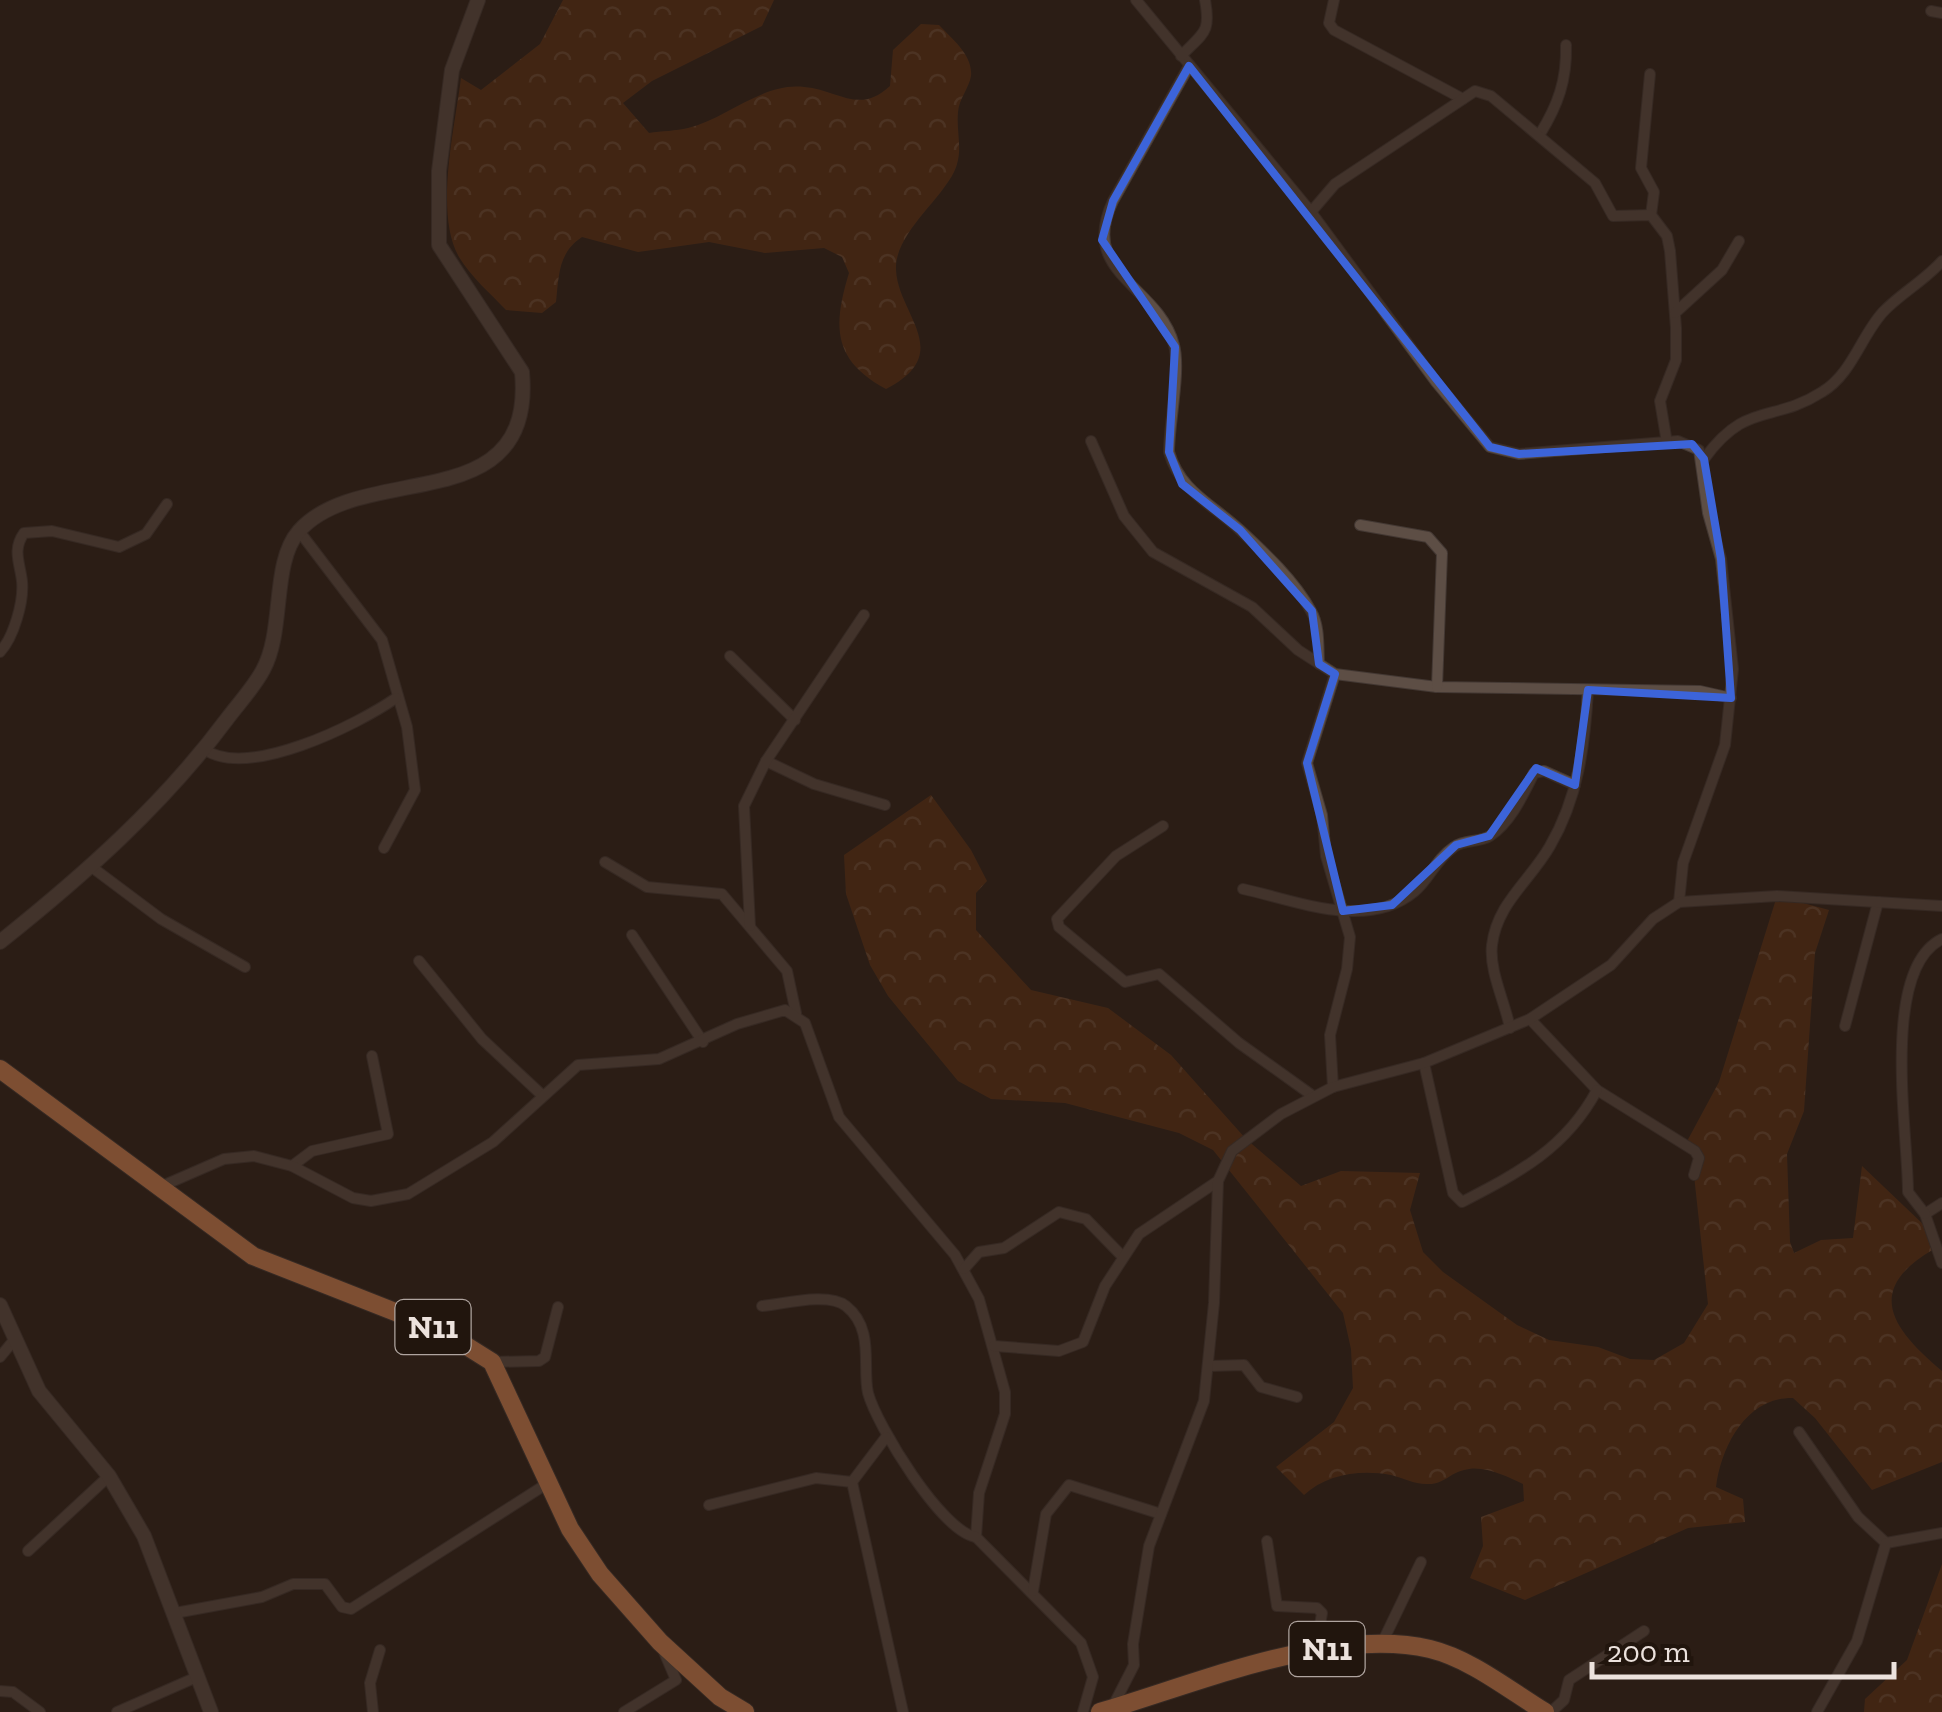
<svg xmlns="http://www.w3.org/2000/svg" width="1942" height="1712" font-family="'Zilla Slab',serif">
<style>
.forest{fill:url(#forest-crowns)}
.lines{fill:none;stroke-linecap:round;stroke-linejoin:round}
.street-casing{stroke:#433833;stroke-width:12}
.secondary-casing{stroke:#433833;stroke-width:16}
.highway-casing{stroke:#433833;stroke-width:20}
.street{stroke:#5d4e45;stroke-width:10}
.secondary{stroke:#5d4e45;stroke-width:14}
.highway{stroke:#df8b55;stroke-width:18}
.marked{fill:none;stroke:#3c64d9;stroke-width:8;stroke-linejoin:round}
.labels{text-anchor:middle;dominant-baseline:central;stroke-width:8;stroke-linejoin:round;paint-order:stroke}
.shield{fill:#21150d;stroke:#afa49f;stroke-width:2.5}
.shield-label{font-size:32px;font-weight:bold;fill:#ece2dd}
</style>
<defs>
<pattern id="forest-crowns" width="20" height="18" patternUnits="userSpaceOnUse" patternTransform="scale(2.5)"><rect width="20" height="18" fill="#5c3011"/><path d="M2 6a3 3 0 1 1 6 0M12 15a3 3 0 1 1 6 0" fill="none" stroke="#744e33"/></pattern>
</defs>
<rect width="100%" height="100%" fill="#2b1e16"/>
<!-- forest -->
<g class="forest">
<path d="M563 0H774L762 26 652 81 623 103 649 133C662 131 676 131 688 128 726 119 763 82 804 87 839 90 859 115 890 86L893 50 921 24 939 25C952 39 973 55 971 76 969 88 959 99 958 112 956 134 964 151 954 172 939 202 894 235 896 270 898 315 956 353 886 389 832 360 833 326 849 273L842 257 824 248 765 253 709 242 638 252 582 237C558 253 559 275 556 302L542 313 506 310C490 293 471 277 459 257 434 213 455 127 461 78L481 90 540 44Z"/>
<path d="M931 795 971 850 987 881 976 893V930L1031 990 1108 1008 1171 1055 1246 1139 1301 1186 1341 1171 1420 1173 1410 1210 1423 1252 1443 1272 1517 1325 1549 1340 1598 1347 1630 1359 1654 1360 1684 1343 1708 1304 1694 1175 1699 1158 1685 1145 1719 1082 1777 896 1829 910 1815 953 1804 1111 1787 1154 1790 1242 1794 1253 1821 1240 1853 1238 1862 1166 1926 1227 1934 1249C1863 1290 1892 1329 1942 1371V1462L1872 1490 1815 1418 1793 1398C1746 1397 1721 1447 1716 1487L1743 1499 1745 1522 1688 1528 1525 1600 1470 1578 1483 1546 1481 1517 1524 1501 1523 1484C1507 1476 1482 1464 1464 1470 1450 1473 1444 1484 1429 1484 1416 1485 1403 1478 1391 1475 1361 1469 1326 1474 1304 1495L1276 1467 1334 1422 1353 1388 1351 1349 1343 1313 1213 1150 1179 1133 1065 1103 991 1099 958 1081 888 996 870 965 846 894 844 855Z"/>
<polygon points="1942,1564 1942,1712 1864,1712 1865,1699 1907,1660"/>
</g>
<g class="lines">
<!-- street casing -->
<g class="street-casing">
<g id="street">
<polyline points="1136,0 1311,212 1436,382 1490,447 1519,454 1678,441 1699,450 1708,513 1721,559 1733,669 1725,745 1683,863 1679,902"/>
<polyline points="1334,0 1329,23 1334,30 1463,99"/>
<polyline points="1931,11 1942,13"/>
<path d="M1181 56C1204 32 1211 33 1205 0"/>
<path d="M1189 66 1113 201C1078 275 1158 284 1174 345 1181 370 1169 423 1169 452 1180 491 1212 504 1240 530 1265 553 1295 581 1311 611 1320 626 1318 648 1319 664"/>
<polyline points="1650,74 1641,168 1654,192 1651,215"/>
<path d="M1540 134C1558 105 1567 80 1566 45"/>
<polyline points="1311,212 1335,184 1475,91 1491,96 1595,183 1613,216 1651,215 1667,236 1670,251 1676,328 1676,360 1660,401 1667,443"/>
<polyline points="1675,313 1722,270 1739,241"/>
<polyline points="1091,441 1124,516 1153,552 1252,607 1298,650 1335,674 1437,687 1700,691 1731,698"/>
<path d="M1704 459C1747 400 1772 424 1822 392 1852 374 1861 336 1883 312 1900 294 1924 281 1942 261"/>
<polyline points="1360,525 1428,537 1442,553 1437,687"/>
<polyline points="299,531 382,640 407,727 415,790 384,848"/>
<path d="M0 652C14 637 24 601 22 581 20 563 12 550 24 533L52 531 119 547 146 534 167 504"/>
<polyline points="730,656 795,720"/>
<path d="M204 749C247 780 357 725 396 698"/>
<polyline points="766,761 814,784 885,805"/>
<polyline points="1163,826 1116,856 1057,919 1059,927 1125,982 1159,974 1239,1043 1313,1096"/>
<polyline points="605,862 647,887 722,894 787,971 796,1013"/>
<polyline points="93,868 161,919 245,967"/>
<path d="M1243 889C1294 900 1367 931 1414 892 1430 879 1435 860 1454 847 1465 839 1479 843 1490 836 1511 822 1523 795 1534 773L1544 771 1575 785"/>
<polyline points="750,926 744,806 766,761 864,615"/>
<polyline points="632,935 703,1042"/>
<polyline points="419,961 482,1039 543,1096"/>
<polyline points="1530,1019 1597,1090 1695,1151 1699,1158 1694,1175"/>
<polyline points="1845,1026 1878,902"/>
<path d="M1510 1028C1505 1002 1489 971 1492 945 1497 903 1530 881 1550 846 1578 798 1585 745 1588 690"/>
<path d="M1424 1063 1453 1193 1462 1202C1520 1172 1566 1148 1597 1090"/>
<polyline points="1333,1087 1330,1035 1347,969 1350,937 1326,856 1322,815 1307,763 1335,674"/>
<polyline points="292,1166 312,1151 388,1134 372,1056"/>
<polyline points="162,1186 224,1159 254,1156 292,1166 353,1198 371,1201 408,1194 493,1142 578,1065 659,1059 737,1024 785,1010 805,1023 839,1117 955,1255 979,1299 1005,1392 1005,1414 979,1493 976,1537 1081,1643 1093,1677 1083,1712"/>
<polyline points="1942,1203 1925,1214 1942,1263"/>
<path d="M1925 1214 1908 1192C1908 1132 1880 969 1942 939"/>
<polyline points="964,1269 979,1252 1004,1248 1059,1212 1086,1219 1123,1257"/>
<path d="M762 1306C784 1304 828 1292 846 1306 875 1329 862 1367 868 1393 877 1426 942 1532 976 1537"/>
<polyline points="994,1346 1059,1351 1083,1342 1105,1286 1139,1234 1218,1181"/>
<polyline points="0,1357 14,1340"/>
<polyline points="492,1362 539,1361 545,1357 558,1307"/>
<polyline points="1209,1366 1244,1365 1261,1387 1297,1397"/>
<polyline points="1799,1432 1858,1517 1886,1543 1942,1533"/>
<polyline points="852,1482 886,1437"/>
<polyline points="709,1505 816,1478 852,1482 903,1712"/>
<polyline points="1267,1541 1277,1606 1317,1608 1322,1613 1319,1631 1302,1649"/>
<polyline points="28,1551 109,1476"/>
<polyline points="1033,1591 1046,1514 1069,1485 1161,1514"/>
<polyline points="175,1613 262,1597 293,1584 325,1584 342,1607 351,1609 548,1483"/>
<polyline points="1382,1643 1421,1562"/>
<polyline points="0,1691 13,1692 40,1712"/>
<polyline points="1113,1706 1134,1665 1133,1644 1149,1546 1204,1401 1214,1303 1218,1181 1232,1151 1281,1114 1333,1087 1424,1063 1530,1019 1611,965 1653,919 1679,902 1777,896 1942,906"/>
<polyline points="117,1712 199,1676"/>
<polyline points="373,1712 370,1683 380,1650"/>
<polyline points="624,1712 676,1680 664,1652"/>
<polyline points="1551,1712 1564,1700 1569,1680 1644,1631"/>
<polyline points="1817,1712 1857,1641 1886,1543"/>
</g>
</g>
<!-- secondary casing -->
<g class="secondary-casing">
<g id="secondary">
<path d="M0 942C84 875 163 805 227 719 239 703 254 687 263 670 285 630 271 563 299 531 362 460 536 521 522 372L439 245V171L452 70 478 0"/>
<polyline points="0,1305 39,1391 109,1476 144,1536 211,1712"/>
</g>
</g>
<!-- highway casing -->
<g class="highway-casing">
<g id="highway">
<polyline points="0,1069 253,1256 441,1330 492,1362 570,1529 600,1574 660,1642 720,1697 745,1712"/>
<path d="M1100 1712C1196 1684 1331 1626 1430 1649 1471 1659 1509 1690 1545 1712"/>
</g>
</g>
<!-- street -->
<use href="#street" class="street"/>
<!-- secondary -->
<use href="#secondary" class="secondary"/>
<!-- highway -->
<use href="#highway" class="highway"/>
</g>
<!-- marked area -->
<path d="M0 0H1942V1712H0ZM1189 66 1490 447 1519 454 1692 444 1704 459 1721 559 1731 698 1588 690 1575 785 1536 768 1489 836 1456 845 1392 905 1343 911 1307 763 1335 674 1319 664 1312 611 1240 530 1182 484 1169 452 1175 347 1102 240 1113 201Z" fill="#2b1e16" fill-opacity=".55" fill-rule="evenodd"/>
<path class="marked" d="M1189 66 1490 447 1519 454 1692 444 1704 459 1721 559 1731 698 1588 690 1575 785 1536 768 1489 836 1456 845 1392 905 1343 911 1307 763 1335 674 1319 664 1312 611 1240 530 1182 484 1169 452 1175 347 1102 240 1113 201Z"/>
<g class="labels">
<!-- shield labels -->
<g class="shield">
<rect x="395.5" y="1300" width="75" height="54" rx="8"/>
<rect x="1289.5" y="1622" width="75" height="54" rx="8"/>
</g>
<g class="shield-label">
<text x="433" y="1327">N11</text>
<text x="1327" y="1649">N11</text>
</g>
</g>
<!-- scale -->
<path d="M1592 1662v15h302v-15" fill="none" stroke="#ece2dd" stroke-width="5"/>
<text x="1607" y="1662" font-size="30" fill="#ece2dd" stroke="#21150d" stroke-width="8" paint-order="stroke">200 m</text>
</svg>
